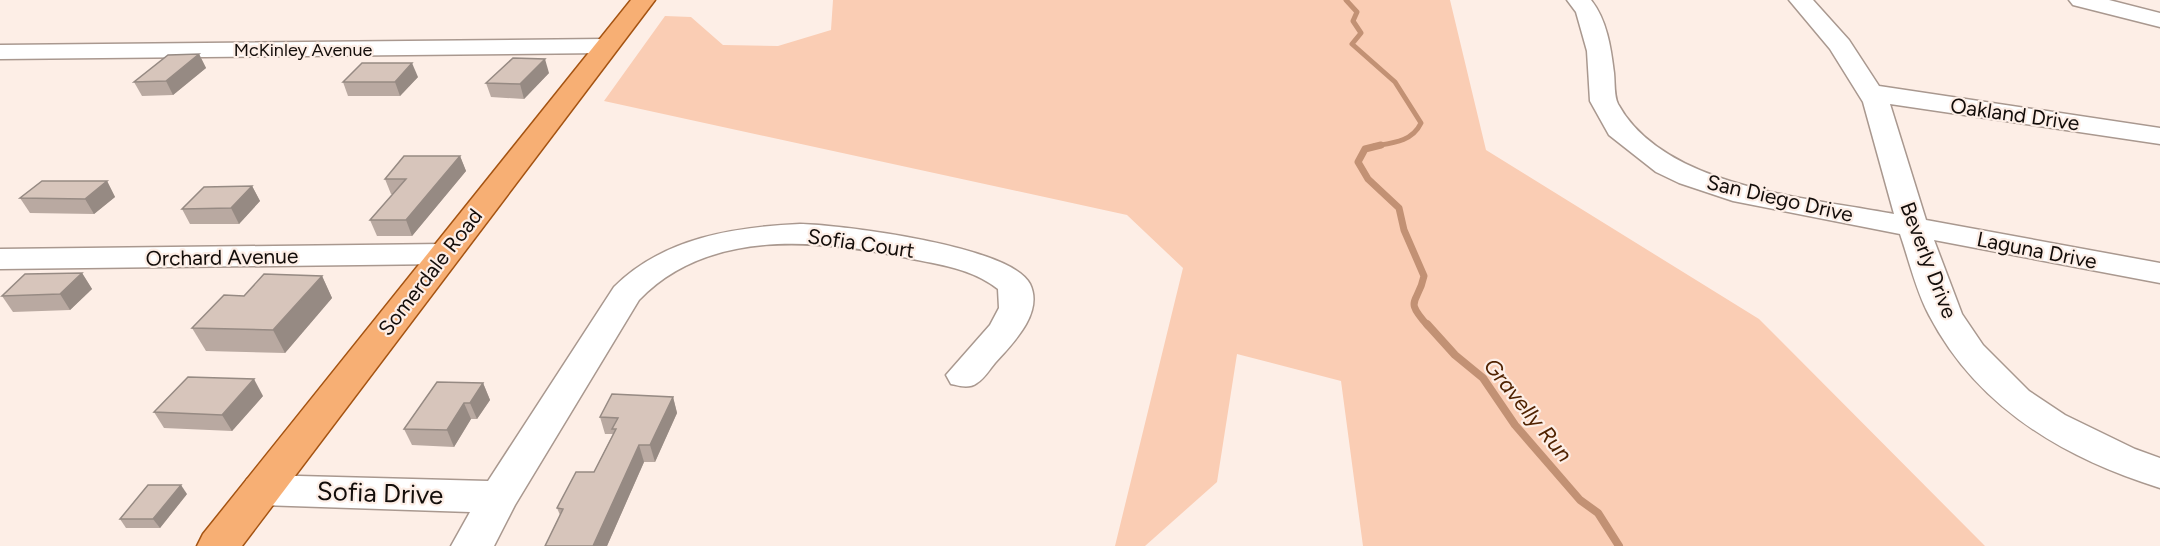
<svg xmlns="http://www.w3.org/2000/svg" width="2160" height="546" font-family="Figtree,sans-serif">
<style>
.green{fill:#facdb4}
.lines{fill:none;stroke-linecap:round;stroke-linejoin:round}
.stream-far2{stroke:#c29174;stroke-width:5}
.stream-far1{stroke:#c29174;stroke-width:7}
.stream{stroke:#c29174;stroke-width:8}
.minor-casing{stroke:#a9988f;stroke-width:3}
.major-casing{stroke:#a45312;stroke-width:3}
.minor{fill:#fff;fill-rule:evenodd}
.major{fill:#f7af74;fill-rule:evenodd}
.wall{fill:#b9a9a1}
.shaded-wall{fill:#968a83}
.building{fill:#d7c5bb;stroke:#968a83;stroke-width:1.5}
.labels{text-anchor:middle;dominant-baseline:central;stroke-width:4.5;stroke-linejoin:round;paint-order:stroke}
.far-street-label{font-size:18px;fill:#130d0a;stroke:#fdeee6}
.street-label{font-size:21px;fill:#130d0a;stroke:#fdeee6}
.water-label{font-size:22px;font-style:italic;fill:#502200;stroke:#fdeee6}
.near-street-label{font-size:26px;fill:#130d0a;stroke:#fdeee6}
</style>
<rect width="100%" height="100%" fill="#fdeee6"/>
<!-- green -->
<polygon class="green" points="833,0 1450,0 1486,150 1759,319 1985,546 1363,546 1341,381 1237,354 1217,482 1145,546 1115,546 1183,268 1127,215 604,101 665,16 691,17 723,45 778,46 831,30"/>
<g class="lines">
<!-- stream-far2 -->
<path class="stream-far2" d="M1346 0 1357 12 1353 21 1361 33 1352 44 1395 82 1421 123C1412 142 1392 143 1374 146"/>
<!-- stream-far1 -->
<path class="stream-far1" d="M1381 145 1365 149 1358 162 1368 179 1399 208 1404 230 1424 276C1418 305 1403 298 1428 326"/>
<!-- stream -->
<polyline class="stream" points="1427,324 1455,355 1483,378 1515,425 1580,500 1598,513 1619,546"/>
<!-- minor casing -->
<g class="minor-casing">
<g id="minor">
<path d="M1567 0H1591C1607 20 1611 48 1614 73 1615 83 1614 96 1618 104 1664 188 1809 198 1894 214L1863 102 1830 49 1789 0H1813L1849 40 1879 86 2160 128V144L1890 104 1926 220 2160 263V283L1934 240 1962 314 1983 345 2029 391 2065 415 2135 449 2160 458V488C2063 458 1977 407 1929 315 1916 291 1909 260 1900 234L1733 201 1679 183 1656 172 1609 135 1590 101 1587 51 1576 12Z"/>
<polygon points="2069,0 2109,0 2160,13 2160,27 2073,5"/>
<polygon points="605,39 614,41 617,46 614,51 605,53 0,59 0,45"/>
<path d="M800 224C843 225 1011 246 1030 284 1044 313 1013 343 995 363 990 369 984 379 977 383 969 389 960 386 951 384L946 375 990 325 999 308 998 289C971 268 940 265 908 258 819 239 708 228 639 300L515 505 494 546H451L470 512 261 505 247 501 241 490 247 479 261 475 488 481 614 287C663 238 734 227 800 224Z"/>
<polygon points="444,244 455,247 460,254 455,261 444,264 0,269 0,249"/>
</g>
</g>
<!-- major casing -->
<g class="major-casing">
<polygon id="major" points="631,0 655,0 242,546 197,546 203,534"/>
</g>
<!-- minor -->
<use href="#minor" class="minor"/>
<!-- major -->
<use href="#major" class="major"/>
</g>
<!-- wall -->
<g class="wall">
<polygon points="199,54 206,68 173,95 142,96 134,82"/>
<polygon points="549,73 524,99 491,97 486,83"/>
<polygon points="418,77 400,96 348,96 343,82"/>
<polygon points="460,156 466,171 412,236 377,236 370,220 393,194 391,194 385,179"/>
<polygon points="107,181 115,197 94,214 30,213 20,198"/>
<polygon points="252,186 260,201 239,224 190,224 182,209"/>
<polygon points="82,273 92,289 70,310 13,312 2,296"/>
<polygon points="322,276 332,298 285,353 206,351 192,328 244,296"/>
<polygon points="483,383 490,400 477,419 471,419 454,447 412,445 404,429"/>
<polygon points="263,396 232,431 164,428 154,412"/>
<polygon points="673,397 677,413 655,462 644,462 607,546 545,546 560,515 557,508 594,472 613,434 605,434 600,417"/>
<polygon points="187,494 160,528 126,528 120,519"/>
</g>
<!-- shaded-wall -->
<g class="shaded-wall">
<polygon points="199,54 206,68 173,95 166,81"/>
<polygon points="545,59 549,73 524,99 520,84"/>
<polygon points="412,63 418,77 400,96 395,82"/>
<polygon points="460,156 466,171 412,236 406,220"/>
<polygon points="107,181 115,197 94,214 85,199"/>
<polygon points="252,186 260,201 239,224 231,208"/>
<polygon points="82,273 92,289 70,310 60,294"/>
<polygon points="322,276 332,298 285,353 273,330"/>
<polygon points="254,379 263,396 232,431 222,415"/>
<polygon points="483,383 490,400 477,419 470,403"/>
<polygon points="673,397 677,413 655,462 650,445"/>
<polygon points="464,403 471,419 454,447 447,430"/>
<polygon points="639,445 644,462 607,546 593,546"/>
<polygon points="181,485 187,494 160,528 153,519"/>
</g>
<!-- building -->
<g class="building">
<polygon points="199,54 166,81 134,82 168,55"/>
<polygon points="513,58 545,59 520,84 486,83"/>
<polygon points="362,63 412,63 395,82 343,82"/>
<polygon points="404,156 460,156 406,220 370,220 406,179 385,179"/>
<polygon points="42,181 107,181 85,199 20,198"/>
<polygon points="252,186 231,208 182,209 204,187"/>
<polygon points="82,273 60,294 2,296 25,274"/>
<polygon points="264,274 322,276 273,330 192,328 224,295 244,296"/>
<polygon points="188,377 254,379 222,415 154,412"/>
<polygon points="437,382 483,383 470,403 464,403 447,430 404,429"/>
<polygon points="612,394 673,397 650,445 639,445 593,546 545,546 563,509 557,508 576,472 594,472 616,429 612,429 618,418 600,417"/>
<polygon points="148,485 181,485 153,519 120,519"/>
</g>
<g class="labels">
<!-- far-street labels -->
<g class="far-street-label">
<text x="303" y="50">McKinley Avenue</text>
</g>
<!-- street labels -->
<g class="street-label">
<text transform="translate(2015 114) rotate(8)">Oakland Drive</text>
<text transform="translate(1780 198) rotate(13)">San Diego Drive</text>
<text transform="translate(861 243) rotate(8)">Sofia Court</text>
<text transform="translate(2037 250) rotate(11)">Laguna Drive</text>
<text transform="translate(222 257) rotate(-1)">Orchard Avenue</text>
<text transform="translate(1929 260) rotate(69)">Beverly Drive</text>
<text transform="translate(430 272) rotate(-52)">Somerdale Road</text>
</g>
<!-- water labels -->
<g class="water-label">
<text transform="translate(1528 410) rotate(51)">Gravelly Run</text>
</g>
<!-- near-street labels -->
<g class="near-street-label">
<text transform="translate(380 493) rotate(2)">Sofia Drive</text>
</g>
</g>
</svg>
